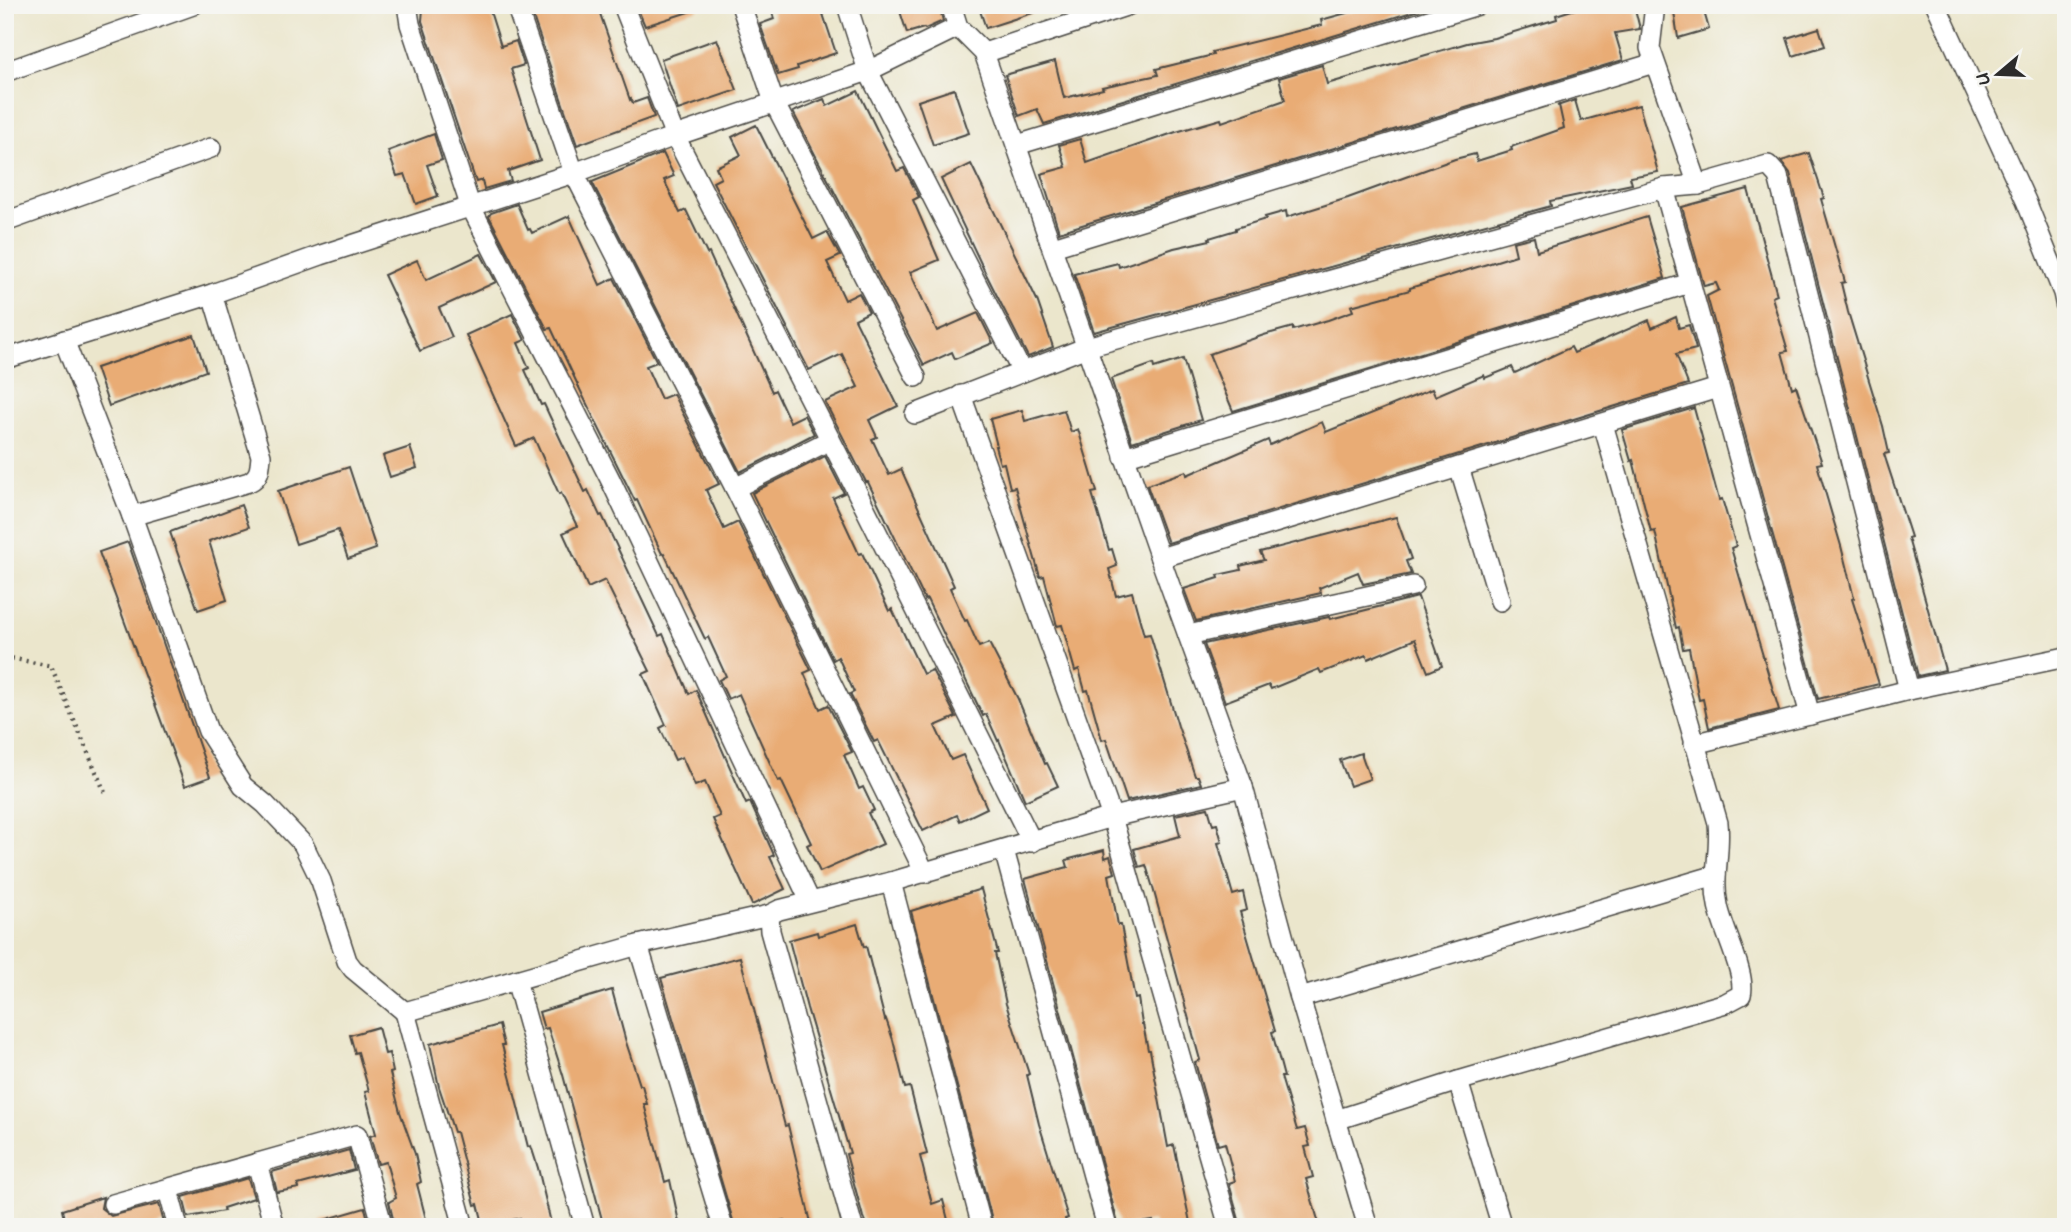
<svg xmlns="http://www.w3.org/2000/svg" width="2071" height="1232" font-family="'Architects Daughter',sans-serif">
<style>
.building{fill:#e9ac74}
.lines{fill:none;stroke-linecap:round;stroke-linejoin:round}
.minor-casing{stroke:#484743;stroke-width:22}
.path{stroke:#484743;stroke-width:4.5;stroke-dasharray:2 5;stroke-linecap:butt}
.minor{stroke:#fff;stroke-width:19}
</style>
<rect width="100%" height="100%" fill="#f6f6f2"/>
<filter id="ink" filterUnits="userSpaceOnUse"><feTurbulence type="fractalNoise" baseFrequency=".0143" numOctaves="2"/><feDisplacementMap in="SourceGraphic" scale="14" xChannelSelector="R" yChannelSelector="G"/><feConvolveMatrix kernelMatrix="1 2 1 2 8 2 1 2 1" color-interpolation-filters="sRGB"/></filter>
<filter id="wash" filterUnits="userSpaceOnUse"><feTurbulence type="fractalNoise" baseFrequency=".00686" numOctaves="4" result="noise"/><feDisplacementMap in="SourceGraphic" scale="28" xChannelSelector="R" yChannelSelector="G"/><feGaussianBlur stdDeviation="1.57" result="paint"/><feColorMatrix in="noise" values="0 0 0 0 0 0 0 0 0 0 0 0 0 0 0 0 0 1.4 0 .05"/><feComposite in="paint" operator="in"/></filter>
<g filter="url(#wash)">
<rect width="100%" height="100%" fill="#ebe6cc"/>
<g id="blocks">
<!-- building -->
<g class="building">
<polygon points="432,5 488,5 501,46 516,41 524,65 511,69 540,160 508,171 511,181 484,189 482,180 476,182 422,21 423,8"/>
<polygon points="529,5 597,5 630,100 631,99 633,103 647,98 654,117 577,145"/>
<polygon points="636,5 698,5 698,9 645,26"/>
<polygon points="770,5 820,5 836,53 797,66 798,69 778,75 760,24 774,19"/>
<polygon points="898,5 939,5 943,21 925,29 924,28 907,33"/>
<polygon points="978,5 1044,5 1045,9 986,28"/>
<polygon points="1376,5 1435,5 1044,124 1037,109 1019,116 1005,75 1055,61 1064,98 1103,89 1102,87 1158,75 1156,69 1213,55 1212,52 1322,25 1321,20"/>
<polygon points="1588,5 1634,5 1640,29 1615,33 1623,60 1059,232 1041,174 1066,167 1059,145 1080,139 1087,163 1176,132 1221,119 1222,122 1285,100 1279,78 1322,65 1327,84 1467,43 1494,38 1557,19 1556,15"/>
<polygon points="1673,5 1702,5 1709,29 1678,38"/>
<polygon points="1819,28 1825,46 1793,56 1787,38"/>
<polygon points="717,39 737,90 678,110 661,59"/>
<polygon points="954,89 969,133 933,145 918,101"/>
<polygon points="858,91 897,171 904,168 919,197 913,200 939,260 910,272 937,331 978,313 993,343 955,359 952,352 924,365 793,112 824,99 827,106"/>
<polygon points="1575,100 1581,121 1639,105 1658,172 1630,177 1632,184 1550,201 1551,206 1094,332 1074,274 1118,263 1119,267 1174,248 1210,240 1209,238 1236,230 1236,228 1266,219 1265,217 1286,211 1287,217 1348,198 1455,159 1475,154 1477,161 1512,150 1511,147 1564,128 1559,105 1557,106"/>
<polygon points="756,125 813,239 827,232 840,256 827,262 845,300 859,293 869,312 855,319 898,406 869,420 877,437 872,439 889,475 901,469 954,586 950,588 965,621 967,620 979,647 989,643 1018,699 1045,764 1047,763 1058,786 1025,801 999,740 998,741 986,714 983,716 927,599 925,600 868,482 866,482 825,402 858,387 842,354 809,370 713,182 721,178 716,167 741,155 732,137"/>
<polygon points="434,134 442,160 427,165 438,196 416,204 405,174 397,176 388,151"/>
<polygon points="663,153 674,176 664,180 680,213 686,210 707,254 709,253 772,392 775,390 790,422 804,415 814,434 740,472 592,182"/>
<polygon points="1809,153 1824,198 1821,199 1845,282 1841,283 1848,312 1883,426 1889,453 1884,454 1911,537 1908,538 1945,670 1918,676 1790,173 1781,161"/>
<polygon points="971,164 1037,300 1053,347 1028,357 985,272 941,179"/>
<polygon points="1748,189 1777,295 1772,297 1788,351 1782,352 1792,388 1796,386 1822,463 1817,464 1841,546 1854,598 1852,599 1879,684 1818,699 1707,296 1719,290 1716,283 1704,286 1682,207"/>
<polygon points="517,204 528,230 530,229 532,233 569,216 600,285 614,278 657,362 646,366 661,399 673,394 719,484 706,490 724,529 738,522 811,670 804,673 820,709 828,705 852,752 844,755 859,789 863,787 874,810 868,813 883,844 820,872 807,845 811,843 781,780 778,781 739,694 728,699 719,680 726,676 708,637 705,639 664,553 662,554 637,500 635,501 584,398 551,328 547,329 489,216 491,213"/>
<polygon points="1647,217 1665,278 1233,411 1209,354 1264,335 1293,327 1293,330 1328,320 1353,311 1351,306 1410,290 1410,288 1516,255 1513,242 1534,237 1537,251"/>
<polygon points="481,254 496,282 439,308 452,337 420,351 384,275 417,260 426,280"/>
<polygon points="512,314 525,340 518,343 529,368 525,370 541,405 544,404 585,492 588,490 600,516 602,515 659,636 663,634 689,694 696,690 746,804 750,802 774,855 770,857 785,889 752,905 713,819 720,816 705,782 695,786 682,757 675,760 660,728 666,725 643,674 650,671 605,580 588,588 576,561 563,533 577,526 561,493 559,494 534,438 516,446 466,335"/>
<polygon points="1676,317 1679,328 1689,325 1696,349 1676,354 1688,384 1168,543 1147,485 1186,471 1187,475 1268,440 1270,445 1322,422 1326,432 1432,389 1435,396 1484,375 1485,378 1512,367 1515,373 1571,347 1574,353 1649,320 1652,328"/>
<polygon points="194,335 206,371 109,406 96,368"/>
<polygon points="1183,359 1201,420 1132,442 1111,379 1153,364 1154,368"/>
<polygon points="1694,408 1719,500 1722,499 1736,546 1731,548 1779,710 1709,728 1703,699 1699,700 1689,648 1683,649 1679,627 1676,628 1655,531 1651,532 1633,460 1631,461 1622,430"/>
<polygon points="1022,410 1025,421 1064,410 1071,432 1078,429 1097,492 1092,493 1109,550 1112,549 1117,566 1109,569 1116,596 1132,592 1144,635 1150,634 1178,726 1195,776 1198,776 1201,784 1127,801 1106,739 1102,740 1088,690 1085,691 1079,669 1075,671 1062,625 1057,626 1044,576 1040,577 1015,487 1010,488 1004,463 1000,464 995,446 997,446 990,419"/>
<polygon points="410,447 417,468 390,477 383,456"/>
<polygon points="825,456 844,493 833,498 859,554 862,553 889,611 892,609 923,674 932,670 956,717 935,726 951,760 963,755 987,808 960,821 957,815 923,831 878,740 874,742 850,694 854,692 838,657 833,660 752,493"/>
<polygon points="349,467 376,549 348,559 338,530 296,544 278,491"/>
<polygon points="241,505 249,527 209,541 227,600 198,610 170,532"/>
<polygon points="1396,517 1411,559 1406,561 1411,574 1363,584 1358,572 1319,588 1321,593 1196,621 1184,589 1219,578 1218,575 1241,570 1240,566 1264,560 1260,552"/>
<polygon points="128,542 210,777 185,786 99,552"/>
<polygon points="1418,597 1442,666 1428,672 1415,639 1368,659 1366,655 1321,673 1319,669 1271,689 1269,685 1225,702 1204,644 1329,617 1330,619"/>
<polygon points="1361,753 1370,779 1350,786 1340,760"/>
<polygon points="1208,808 1213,825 1217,824 1222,842 1218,843 1233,895 1243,892 1247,910 1240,912 1275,1031 1272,1032 1284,1077 1281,1077 1297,1130 1305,1128 1310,1146 1305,1147 1313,1177 1306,1179 1320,1227 1241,1227 1229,1183 1235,1181 1225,1143 1218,1145 1195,1062 1200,1060 1153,888 1146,865 1139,867 1134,849 1180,836 1175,815"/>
<polygon points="1104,850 1105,858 1110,856 1115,873 1109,875 1118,925 1121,925 1135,999 1138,998 1142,1024 1143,1024 1148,1050 1150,1050 1168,1147 1174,1145 1191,1227 1155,1227 1153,1221 1119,1227 1025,879 1068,867 1066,860"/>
<polygon points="981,889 998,953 995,953 1006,1004 1029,1074 1027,1075 1039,1124 1068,1218 1065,1219 1067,1227 994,1227 911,911"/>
<polygon points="857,924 864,947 866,946 885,1020 886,1019 893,1040 905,1088 910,1087 927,1154 920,1156 932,1204 943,1200 948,1220 918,1227 867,1227 863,1217 846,1154 850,1153 807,1008 789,940 817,932 818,936"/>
<polygon points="740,957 785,1126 788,1125 812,1227 786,1227 784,1220 757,1227 735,1227 661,978"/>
<polygon points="612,990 626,1042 640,1085 642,1085 647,1104 644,1104 665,1182 670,1180 680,1227 604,1227 563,1075 548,1028 544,1029 539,1012"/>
<polygon points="499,1025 504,1045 502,1045 521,1119 528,1147 531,1146 538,1168 552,1227 522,1227 520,1218 484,1227 478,1204 475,1205 456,1132 454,1132 439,1087 430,1044"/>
<polygon points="378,1027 385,1054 389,1053 393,1072 390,1073 400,1112 415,1154 421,1182 417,1184 428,1227 395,1227 389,1202 396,1198 386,1162 378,1164 370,1136 376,1134 365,1092 369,1091 358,1052 355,1053 350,1035"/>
<polygon points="349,1150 354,1170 298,1185 299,1188 277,1192 272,1172"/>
<polygon points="248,1178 254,1198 223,1208 224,1211 188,1217 183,1197"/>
<polygon points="103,1197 101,1208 111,1216 159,1204 164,1223 151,1227 66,1227 62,1210"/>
<polygon points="365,1208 370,1227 320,1227 320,1221"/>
</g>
</g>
</g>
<g filter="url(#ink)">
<use href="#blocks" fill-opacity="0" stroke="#484743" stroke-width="2"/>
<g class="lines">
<!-- minor casing -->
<g class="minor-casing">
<g id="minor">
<polyline points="411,5 408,11 410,24 470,205 610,479 810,901"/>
<polyline points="516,5 574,173 735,488 925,873"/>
<polyline points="623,5 675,136 851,480 1032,842"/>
<polyline points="741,5 774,102 916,377"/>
<polyline points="847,5 868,71 1022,372"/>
<polyline points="951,5 958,27 984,53 1160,558 1243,787 1300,998 1368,1227"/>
<polyline points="1655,5 1650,48 1698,185"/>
<polyline points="1936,5 2026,201 2063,293 2066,307"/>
<polyline points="984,53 1129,5"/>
<polyline points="5,72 193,5"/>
<polyline points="1017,145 1478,5"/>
<polyline points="1664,188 1810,715"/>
<polyline points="5,222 211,148"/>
<polyline points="1053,247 1654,63"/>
<polyline points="64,340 132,516 208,731 243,786 265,804 303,844 321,881 347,961 353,969 405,1012"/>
<polyline points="5,359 212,294 321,255 574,173 675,136 868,71 958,27"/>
<polyline points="961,395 1112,817 1229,1227"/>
<polyline points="915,414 1087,347 1664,188 1698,185 1768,165 1778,176 1909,690"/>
<polyline points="1124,457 1690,283"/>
<polyline points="1459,467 1500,601"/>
<polyline points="735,488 830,440"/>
<path d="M132 516 249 482C260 477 260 467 261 456L212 294"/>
<polyline points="1160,558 1718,388"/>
<polyline points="1188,635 1413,586"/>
<polyline points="1694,744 1909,690 2066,657"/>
<polyline points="1004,850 1107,1227"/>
<polyline points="891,882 982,1227"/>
<polyline points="769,915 770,931 853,1227"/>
<polyline points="638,945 723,1227"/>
<polyline points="516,980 585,1227"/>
<polyline points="1300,998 1716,875"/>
<polyline points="1458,1081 1502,1227"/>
<path d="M1336 1120 1458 1081 1726 1003 1741 995C1747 974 1722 929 1718 905 1712 878 1721 851 1718 823L1603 424"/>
<polyline points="257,1163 274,1227"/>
<polyline points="168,1190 178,1227"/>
<polyline points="113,1204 357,1135 383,1227"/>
<polyline points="464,1227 405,1012 638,945 769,915 779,910 891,882 1112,817 1243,787"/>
</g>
</g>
<!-- path -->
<polyline class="path" points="5,657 51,666 106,795"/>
<!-- minor -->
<use href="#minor" class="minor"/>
</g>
</g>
<!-- margin -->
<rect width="2071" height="1232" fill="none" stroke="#f6f6f2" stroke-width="28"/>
<!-- north arrow -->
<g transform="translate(1998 74) rotate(251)" stroke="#f6f6f2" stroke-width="5" paint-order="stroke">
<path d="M0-5L12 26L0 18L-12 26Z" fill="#2b2b2b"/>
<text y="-10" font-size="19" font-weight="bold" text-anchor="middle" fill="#2b2b2b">U</text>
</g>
</svg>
